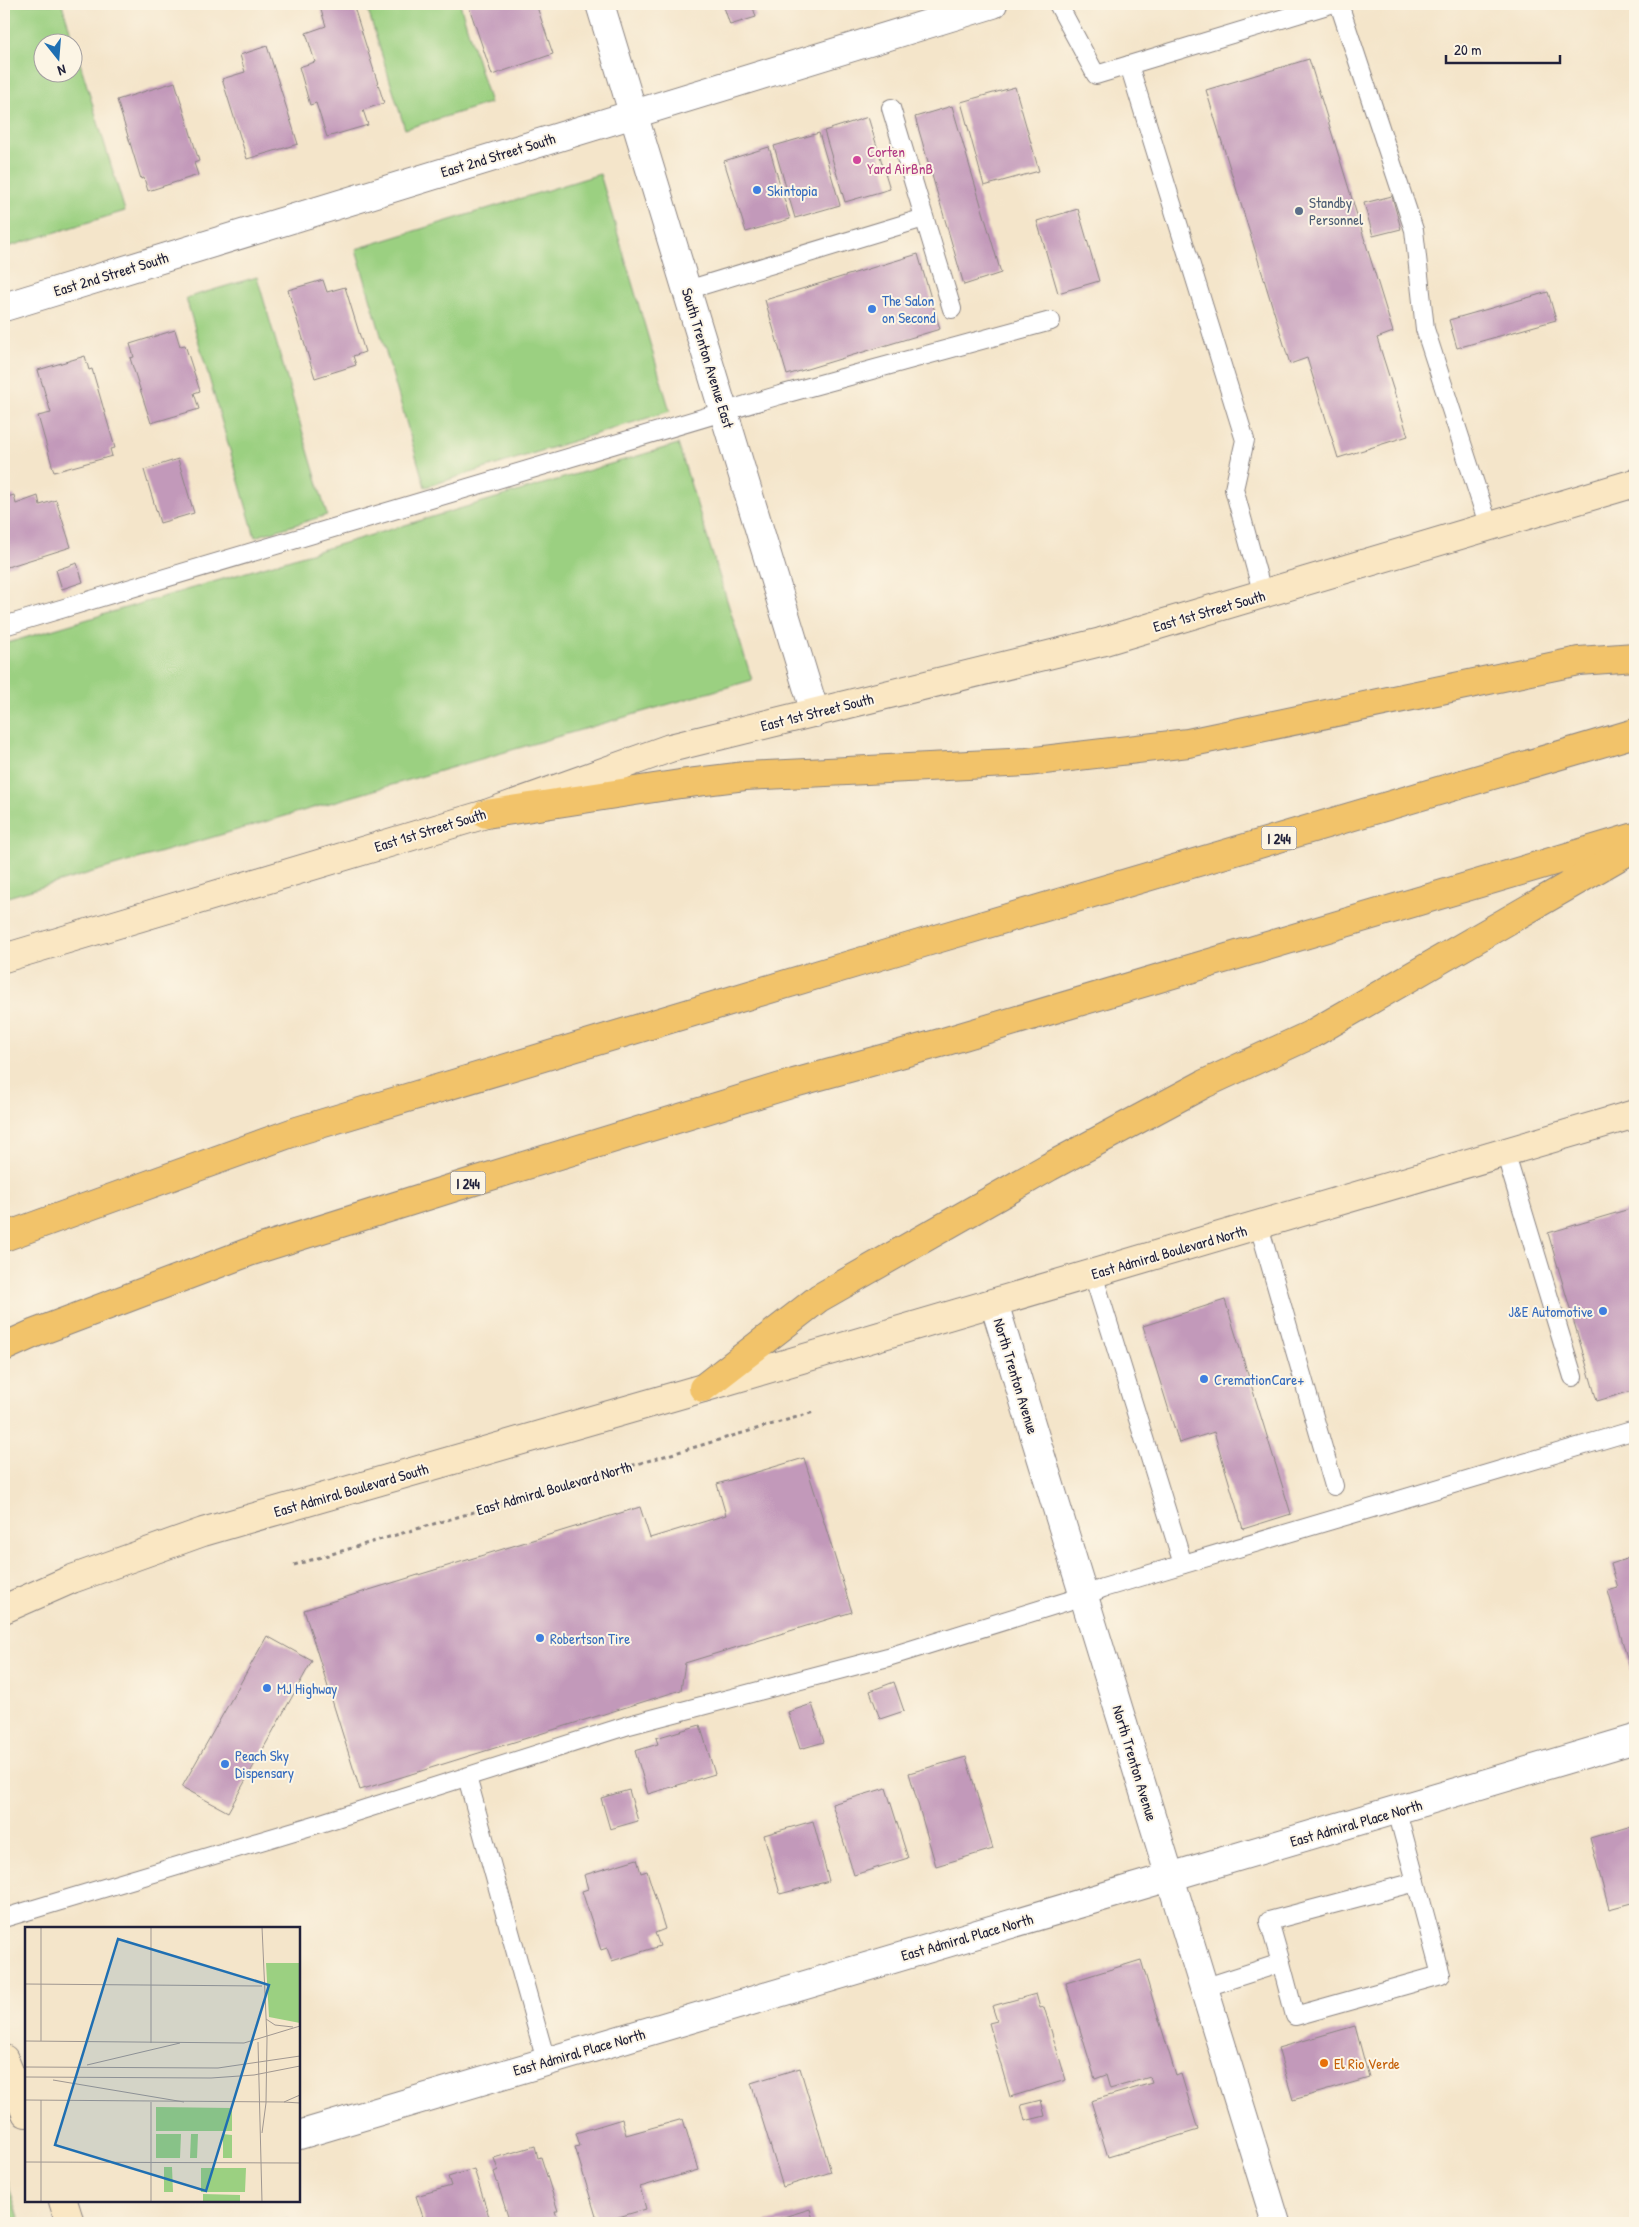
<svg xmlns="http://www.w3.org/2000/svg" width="1639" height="2227" font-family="'Patrick Hand',sans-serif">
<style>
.green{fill:#9bd081;stroke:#5e795e;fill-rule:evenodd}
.building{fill:#c299ba}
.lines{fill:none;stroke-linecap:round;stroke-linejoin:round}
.lane-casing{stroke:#8b8482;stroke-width:20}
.street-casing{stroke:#8b8482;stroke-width:30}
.secondary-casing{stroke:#8b8482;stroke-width:30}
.highway-casing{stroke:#8b8482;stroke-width:30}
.path{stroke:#8b8482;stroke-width:3;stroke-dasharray:4 4;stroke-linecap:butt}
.lane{stroke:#fff;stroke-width:18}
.street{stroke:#fff;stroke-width:28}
.secondary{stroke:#fae7c3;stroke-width:28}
.highway{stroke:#f2c36a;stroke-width:28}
.hotel-dot{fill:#d1479c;stroke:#fcf5e5;stroke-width:2}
.shop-dot{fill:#3f7fe0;stroke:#fcf5e5;stroke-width:2}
.service-dot{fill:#5c6f8a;stroke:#fcf5e5;stroke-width:2}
.food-dot{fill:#e8710a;stroke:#fcf5e5;stroke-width:2}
.labels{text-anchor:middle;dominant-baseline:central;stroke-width:4;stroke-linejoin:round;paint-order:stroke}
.shield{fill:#fcf5e5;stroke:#63616e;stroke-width:1}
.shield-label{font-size:14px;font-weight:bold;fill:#22223b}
.hotel-label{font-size:15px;fill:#b23c85;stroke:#fcf5e5;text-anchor:start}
.street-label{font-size:15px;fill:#22223b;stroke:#fcf5e5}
.shop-label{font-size:15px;fill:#366cbe;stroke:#fcf5e5;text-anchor:start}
.service-label{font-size:15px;fill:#4e5e75;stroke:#fcf5e5;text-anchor:start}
.food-label{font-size:15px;fill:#c56008;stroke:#fcf5e5;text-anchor:start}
.inset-road{fill:none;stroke:#a09791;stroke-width:1}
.view{fill:#1f6fb2;fill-opacity:0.15;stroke:#1f6fb2;stroke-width:2.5}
.inset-edge{fill:none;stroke:#22223b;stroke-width:2.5}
</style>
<rect width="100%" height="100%" fill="#fcf5e5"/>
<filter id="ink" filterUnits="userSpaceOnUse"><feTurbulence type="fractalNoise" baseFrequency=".02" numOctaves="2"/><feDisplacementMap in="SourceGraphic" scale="10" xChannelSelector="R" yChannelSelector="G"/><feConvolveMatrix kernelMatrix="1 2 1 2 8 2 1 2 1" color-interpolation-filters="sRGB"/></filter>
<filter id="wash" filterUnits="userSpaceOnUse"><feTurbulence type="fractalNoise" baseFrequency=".0096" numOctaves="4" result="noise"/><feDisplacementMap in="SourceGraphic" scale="20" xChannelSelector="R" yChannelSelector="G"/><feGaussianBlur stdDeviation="1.12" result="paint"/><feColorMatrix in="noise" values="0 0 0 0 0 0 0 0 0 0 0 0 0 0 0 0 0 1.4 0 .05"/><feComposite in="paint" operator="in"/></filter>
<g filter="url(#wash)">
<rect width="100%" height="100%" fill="#f4e5ca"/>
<!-- green -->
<g class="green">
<path d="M4 4H62L125 211 4 248ZM72 42V72H42V42Z"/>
<polygon points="366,4 460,4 490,103 405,129"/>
<polygon points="600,174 670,411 425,487 356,249"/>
<polygon points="257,277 327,515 255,537 186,298"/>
<polygon points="678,444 752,680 4,898 4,644"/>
<polygon points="4,2173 21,2223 4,2223"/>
</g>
<g id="blocks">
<!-- building -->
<g class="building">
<polygon points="319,4 353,4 384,103 363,110 368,125 327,137 316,103 310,105 299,67 315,62 306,33 326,26"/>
<polygon points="468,4 536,4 553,54 492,75"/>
<polygon points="735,4 752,4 756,17 730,25 724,7"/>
<polygon points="267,46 298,144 247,159 222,79 245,72 240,55"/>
<polygon points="1309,59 1393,332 1377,338 1408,436 1338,458 1307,358 1290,364 1206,90"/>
<polygon points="175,82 199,161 194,163 198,175 148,191 144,178 141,179 117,100"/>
<polygon points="1015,87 1039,171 984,186 961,102"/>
<polygon points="952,106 1001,273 964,285 915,117"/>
<polygon points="868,117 890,189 845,202 824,131"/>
<polygon points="819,133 840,205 795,218 774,146"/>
<polygon points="769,147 790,219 746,232 724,161"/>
<polygon points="1392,196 1401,229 1373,236 1364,203"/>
<polygon points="1078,209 1099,281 1058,293 1037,221"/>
<polygon points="918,254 940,329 787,375 765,300"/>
<polygon points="323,280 327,292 345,287 365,352 353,356 356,365 315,378 288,290"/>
<polygon points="1548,292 1556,320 1457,348 1449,320"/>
<polygon points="175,330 180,346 185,345 200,391 194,393 199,409 151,423 130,358 134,357 130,344"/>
<polygon points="85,356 89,370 92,369 115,448 110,449 112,456 54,472 38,416 51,413 38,370"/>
<polygon points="178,459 194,513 160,523 144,470"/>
<polygon points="14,495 16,504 38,496 40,505 56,500 71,547 4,568 4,498"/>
<polygon points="77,563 83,582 62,589 56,570"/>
<polygon points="1633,1208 1635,1215 1635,1390 1597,1401 1548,1233"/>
<polygon points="1225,1300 1291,1514 1243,1529 1214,1432 1179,1443 1143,1326"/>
<polygon points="804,1458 852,1612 685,1663 681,1690 360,1790 304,1610 640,1507 650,1538 726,1515 717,1484"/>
<polygon points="1635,1556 1635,1674 1632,1675 1608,1591 1618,1588 1611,1564"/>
<polygon points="267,1636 312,1661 228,1812 182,1787"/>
<polygon points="894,1682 904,1711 880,1719 870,1691"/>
<polygon points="812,1704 824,1742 800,1749 788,1712"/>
<polygon points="700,1725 715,1774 648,1794 635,1751 658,1744 656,1738"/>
<polygon points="966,1757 993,1849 936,1866 909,1773"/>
<polygon points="886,1788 908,1858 854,1875 832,1804"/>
<polygon points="629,1790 638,1821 610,1829 601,1798"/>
<polygon points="813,1821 829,1881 780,1894 764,1835"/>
<polygon points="1635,1825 1635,1902 1609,1909 1590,1838"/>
<polygon points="637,1859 641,1873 647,1871 665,1929 655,1933 660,1946 612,1961 607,1948 601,1950 582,1891 588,1889 584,1875"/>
<polygon points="1141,1960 1176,2076 1181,2074 1198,2130 1108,2157 1091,2101 1152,2083 1150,2077 1110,2089 1106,2075 1095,2079 1066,1983"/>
<polygon points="1036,1994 1040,2008 1044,2007 1066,2080 1010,2097 989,2023 997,2021 992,2006"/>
<polygon points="1355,2026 1369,2078 1293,2100 1278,2048"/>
<polygon points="800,2068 831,2172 783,2187 751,2083"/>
<polygon points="1041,2100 1045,2116 1025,2121 1021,2105"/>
<polygon points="622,2119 626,2135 683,2119 698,2170 640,2187 646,2209 598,2223 575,2147 580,2146 576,2133"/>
<polygon points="535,2146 538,2158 541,2157 558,2211 555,2211 559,2223 510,2223 494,2172 498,2170 494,2158"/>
<polygon points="474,2169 491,2223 425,2223 416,2196 451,2186 448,2177"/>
<polygon points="810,2209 814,2223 764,2223"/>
<polygon points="288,2218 289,2223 273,2223"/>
</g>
</g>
</g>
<g filter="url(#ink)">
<use href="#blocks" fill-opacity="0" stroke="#8b8482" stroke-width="1"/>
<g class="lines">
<!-- lane casing -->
<g class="lane-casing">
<g id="lane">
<polyline points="1058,4 1096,75 1129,65 1245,440 1234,489 1263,595"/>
<polyline points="1339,4 1414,230 1425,329 1489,527"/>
<polyline points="1129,65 1331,4"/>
<polyline points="891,108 952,309"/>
<polyline points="687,290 924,218"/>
<polyline points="4,626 780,395 1051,321"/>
<polyline points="1505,1152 1573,1377"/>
<polyline points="1259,1226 1334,1486"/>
<polyline points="1093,1274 1183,1564"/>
<polyline points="467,1777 546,2061"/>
<polyline points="4,1918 321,1823 629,1725 888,1657 1084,1596 1103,1588 1635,1430"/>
<polyline points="1281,1963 1269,1921 1416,1882"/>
<polyline points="1203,1988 1281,1963 1295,2016 1441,1975 1397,1811"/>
</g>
</g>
<!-- street casing -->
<g class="street-casing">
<g id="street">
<polyline points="600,4 815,713"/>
<polyline points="4,307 993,4"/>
<polyline points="994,1303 1276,2223"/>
<polyline points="299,2135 1635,1739"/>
</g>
</g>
<!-- secondary casing -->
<g class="secondary-casing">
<g id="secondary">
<polyline points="4,958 486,814 670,748 1101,642 1635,483"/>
<polyline points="4,1609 72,1579 203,1532 703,1388 1635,1114"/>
<polyline points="4,2059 26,2113"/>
<polyline points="63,2201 70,2223"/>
</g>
</g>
<!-- highway casing -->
<g class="highway-casing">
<g id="highway">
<polyline points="486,814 680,784 745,776 1027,762 1188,743 1579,661 1635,657"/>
<polyline points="4,1237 297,1131 923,943 1635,733"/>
<polyline points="4,1347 35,1333 249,1252 478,1180 794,1083 940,1043 1635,837"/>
<polyline points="703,1388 819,1298 1049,1167 1204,1084 1310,1035 1632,849"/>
</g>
</g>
<!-- path -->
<polyline class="path" points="294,1565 814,1412"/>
<!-- lane -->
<use href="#lane" class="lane"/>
<!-- street -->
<use href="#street" class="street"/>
<!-- secondary -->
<use href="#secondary" class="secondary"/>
<!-- highway -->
<use href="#highway" class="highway"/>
</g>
</g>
<!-- markers -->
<circle class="hotel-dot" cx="857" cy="160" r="5"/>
<g class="shop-dot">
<circle cx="757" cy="190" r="5"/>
<circle cx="872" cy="309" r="5"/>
<circle cx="1603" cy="1311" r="5"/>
<circle cx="1204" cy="1379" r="5"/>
<circle cx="540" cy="1638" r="5"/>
<circle cx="267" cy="1688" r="5"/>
<circle cx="225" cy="1764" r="5"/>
</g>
<circle class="service-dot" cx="1299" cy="211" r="5"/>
<circle class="food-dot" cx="1324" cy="2063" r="5"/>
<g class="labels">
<!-- shield labels -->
<g class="shield">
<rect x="1261.5" y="826.5" width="35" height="23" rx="4"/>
<rect x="450.5" y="1171.5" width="35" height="23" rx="4"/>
</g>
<g class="shield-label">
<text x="1279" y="838">I 244</text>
<text x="468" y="1183">I 244</text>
</g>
<!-- hotel labels -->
<g class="hotel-label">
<text x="867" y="151">Corten<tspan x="867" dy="17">Yard AirBnB</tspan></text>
</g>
<!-- street labels -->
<g class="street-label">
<text transform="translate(498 155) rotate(-17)">East 2nd Street South</text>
<text transform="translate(111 274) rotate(-17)">East 2nd Street South</text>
<text transform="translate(708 358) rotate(73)">South Trenton Avenue East</text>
<text transform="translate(1209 611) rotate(-16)">East 1st Street South</text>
<text transform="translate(817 712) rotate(-14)">East 1st Street South</text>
<text transform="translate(430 830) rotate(-17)">East 1st Street South</text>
<text transform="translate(1169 1252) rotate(-16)">East Admiral Boulevard North</text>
<text transform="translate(1016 1376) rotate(73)">North Trenton Avenue</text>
<text transform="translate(554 1488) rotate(-16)">East Admiral Boulevard North</text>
<text transform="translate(351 1490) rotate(-16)">East Admiral Boulevard South</text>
<text transform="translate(1135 1763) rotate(73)">North Trenton Avenue</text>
<text transform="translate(1356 1823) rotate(-16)">East Admiral Place North</text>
<text transform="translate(967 1937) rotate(-16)">East Admiral Place North</text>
<text transform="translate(579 2052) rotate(-16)">East Admiral Place North</text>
</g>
<!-- shop labels -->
<g class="shop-label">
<text x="767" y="190">Skintopia</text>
<text x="882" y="300">The Salon<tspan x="882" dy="17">on Second</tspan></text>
<text x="1593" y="1311" text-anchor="end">J&amp;E Automotive</text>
<text x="1214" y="1379">CremationCare+</text>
<text x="550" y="1638">Robertson Tire</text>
<text x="277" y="1688">MJ Highway</text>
<text x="235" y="1755">Peach Sky<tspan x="235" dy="17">Dispensary</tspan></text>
</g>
<!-- service labels -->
<g class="service-label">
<text x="1309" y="202">Standby<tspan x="1309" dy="17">Personnel</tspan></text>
</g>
<!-- food labels -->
<g class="food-label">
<text x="1334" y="2063">El Rio Verde</text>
</g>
</g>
<!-- overview -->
<g transform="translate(25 1927)">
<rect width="275" height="275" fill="#f4e5ca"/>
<path d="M241 36H275V96L244 90ZM131 180 207 181V204H131ZM131 207H156L155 231H131ZM166 207H173L172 231H165ZM198 207 207 208V231H198ZM139 240H147L148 265H139ZM176 241H221L220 265H176ZM178 267 215 268V275H178Z" fill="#9bd081"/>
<path class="inset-road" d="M126 0V116M0 57 237 59M241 92 250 98 268 100M0 114 219 116 275 99M16 114V0M233 115 237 275M62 138 155 116M0 140 193 141 275 129M0 150 186 151 229 148 275 139M28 153 159 175M0 173 259 175 275 168M259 175 275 176M237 206 241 176 242 111 237 0M0 235 275 236M16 275V173M126 275V175"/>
<path class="view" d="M93 12 244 58 181 264 30 218Z"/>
<rect width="275" height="275" class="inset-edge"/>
</g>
<!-- margin -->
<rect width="1639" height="2227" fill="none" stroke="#fcf5e5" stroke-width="20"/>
<!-- north arrow -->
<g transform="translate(58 58) rotate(163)"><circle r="24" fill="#fcf5e5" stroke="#a5a1a1"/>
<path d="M0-4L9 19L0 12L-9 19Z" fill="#1f6fb2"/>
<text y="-8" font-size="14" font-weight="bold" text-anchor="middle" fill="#22223b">N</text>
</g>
<!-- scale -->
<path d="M1446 55v8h114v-8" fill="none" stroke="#22223b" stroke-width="2.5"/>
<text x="1454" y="55" font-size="15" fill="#22223b" stroke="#fcf5e5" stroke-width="4" paint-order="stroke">20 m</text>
</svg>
